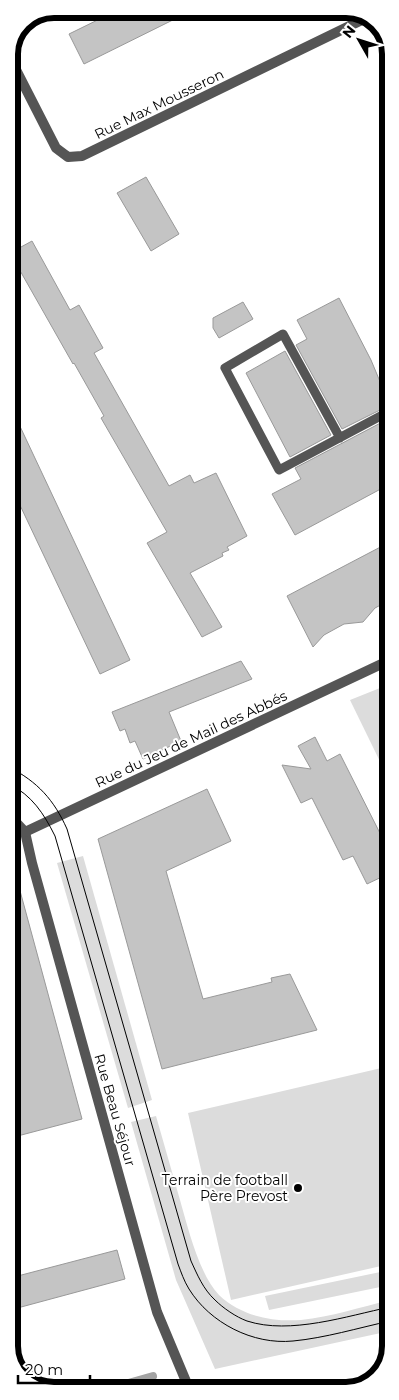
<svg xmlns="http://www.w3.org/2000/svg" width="399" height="1400" font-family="Montserrat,sans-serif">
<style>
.green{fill:#dcdcdc}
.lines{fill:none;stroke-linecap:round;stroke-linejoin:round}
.stream{stroke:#a3a3a3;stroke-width:8}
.building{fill:#c4c4c4;stroke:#999}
.service{stroke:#555;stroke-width:9}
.minor{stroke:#555;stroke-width:10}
.tram{stroke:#000;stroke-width:1}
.poi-dot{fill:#000;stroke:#fff;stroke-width:2}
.labels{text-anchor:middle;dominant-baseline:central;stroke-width:4;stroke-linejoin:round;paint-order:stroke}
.street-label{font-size:14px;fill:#000;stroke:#fff}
.poi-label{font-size:14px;fill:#000;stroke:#fff;text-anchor:end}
.rim{fill:none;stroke:#000;stroke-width:6}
</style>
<rect width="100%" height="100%" fill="#fff"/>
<!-- green -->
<g class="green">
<polygon points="390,684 390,782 350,700"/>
<polygon points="83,856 152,1100 128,1108 57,863"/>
<polygon points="390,1066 390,1264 231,1300 188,1113"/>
<path d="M156 1116C164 1144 172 1172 180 1200 188 1228 199 1274 219 1295 241 1316 272 1322 301 1320 331 1317 361 1307 390 1300V1331L215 1369 176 1280 131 1122Z"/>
<polygon points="390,1270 390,1285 269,1310 265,1296"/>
</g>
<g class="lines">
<!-- stream -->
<polyline class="stream" points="100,1391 153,1376"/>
</g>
<!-- building -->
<g class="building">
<polygon points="120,9 195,9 84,64 69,34"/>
<polygon points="146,177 179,234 151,251 117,193"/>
<polygon points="32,241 70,310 79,305 103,348 94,353 169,486 190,475 194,483 216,473 247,536 227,547 229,550 222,553 223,556 190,573 222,627 202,637 147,543 167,532 101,418 104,416 74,363 73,364 10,253"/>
<polygon points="339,298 371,360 381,384 384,383 390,395 390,405 342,429 296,345 307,339 297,320"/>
<polygon points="243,302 253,319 219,338 213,328 213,318"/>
<polygon points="285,351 331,435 290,457 246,373"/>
<polygon points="9,403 130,660 100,674 9,482"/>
<polygon points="390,418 390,484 295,535 272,494 301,479 295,468"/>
<polygon points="390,542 390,600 375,608 363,622 344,624 324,635 313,647 287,596"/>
<polygon points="241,661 252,679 169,712 181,741 143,759 135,741 130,743 125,729 120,731 112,712"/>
<polygon points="315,737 327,761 340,754 390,853 390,873 367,884 353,856 343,860 312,798 301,803 282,765 311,769 298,746"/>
<polygon points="207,789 231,841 166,871 203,999 272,982 271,978 290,974 317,1030 162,1069 98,839"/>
<polygon points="16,876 82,1119 10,1138 9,877"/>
<polygon points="117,1250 125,1279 10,1310 10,1278"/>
</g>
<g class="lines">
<!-- service -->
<polyline class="service" points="340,438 283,334 225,368 279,470 390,411"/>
<!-- minor -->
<g class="minor">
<polyline points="9,56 56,148 68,157 82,156 368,17"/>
<polyline points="9,815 25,832"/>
<polyline points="25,832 32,863 157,1312 190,1391"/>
<polyline points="25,832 390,660"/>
</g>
<!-- tram -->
<g class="tram">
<path d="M9 767C38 782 54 800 67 829L191 1261C197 1274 203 1289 215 1300 223 1308 236 1317 247 1321 290 1335 347 1316 390 1307"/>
<path d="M9 784C32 795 44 814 55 836L178 1264C181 1272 184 1281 189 1289 210 1323 253 1345 293 1341 325 1338 358 1328 390 1321"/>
</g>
</g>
<!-- markers -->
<circle class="poi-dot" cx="298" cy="1188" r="5"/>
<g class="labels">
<!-- street labels -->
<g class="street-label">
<text transform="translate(159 104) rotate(-26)">Rue Max Mousseron</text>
<text transform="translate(191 739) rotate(-25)">Rue du Jeu de Mail des Abbés</text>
<text transform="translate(115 1110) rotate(74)">Rue Beau Séjour</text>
</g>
<!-- poi labels -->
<g class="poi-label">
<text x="288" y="1180">Terrain de football<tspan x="288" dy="16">Père Prevost</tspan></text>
</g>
</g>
<!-- crop -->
<path d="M0 0H399V1400H0ZM54 18H346A36 36 0 0 1 382 54V1346A36 36 0 0 1 346 1382H54A36 36 0 0 1 18 1346V54A36 36 0 0 1 54 18Z" fill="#fff" fill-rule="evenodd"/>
<path class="rim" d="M54 18H346A36 36 0 0 1 382 54V1346A36 36 0 0 1 346 1382H54A36 36 0 0 1 18 1346V54A36 36 0 0 1 54 18Z"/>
<!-- north arrow -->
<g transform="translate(359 40) rotate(309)" stroke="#ffffff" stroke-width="4" paint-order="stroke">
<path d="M0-4L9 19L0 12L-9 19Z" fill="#000000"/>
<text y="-8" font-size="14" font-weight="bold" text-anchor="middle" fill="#000000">N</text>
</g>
<!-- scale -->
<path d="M18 1375v8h72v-8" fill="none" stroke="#000000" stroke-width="2.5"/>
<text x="25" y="1375" font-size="15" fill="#000000" stroke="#ffffff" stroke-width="4" paint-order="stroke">20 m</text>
</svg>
